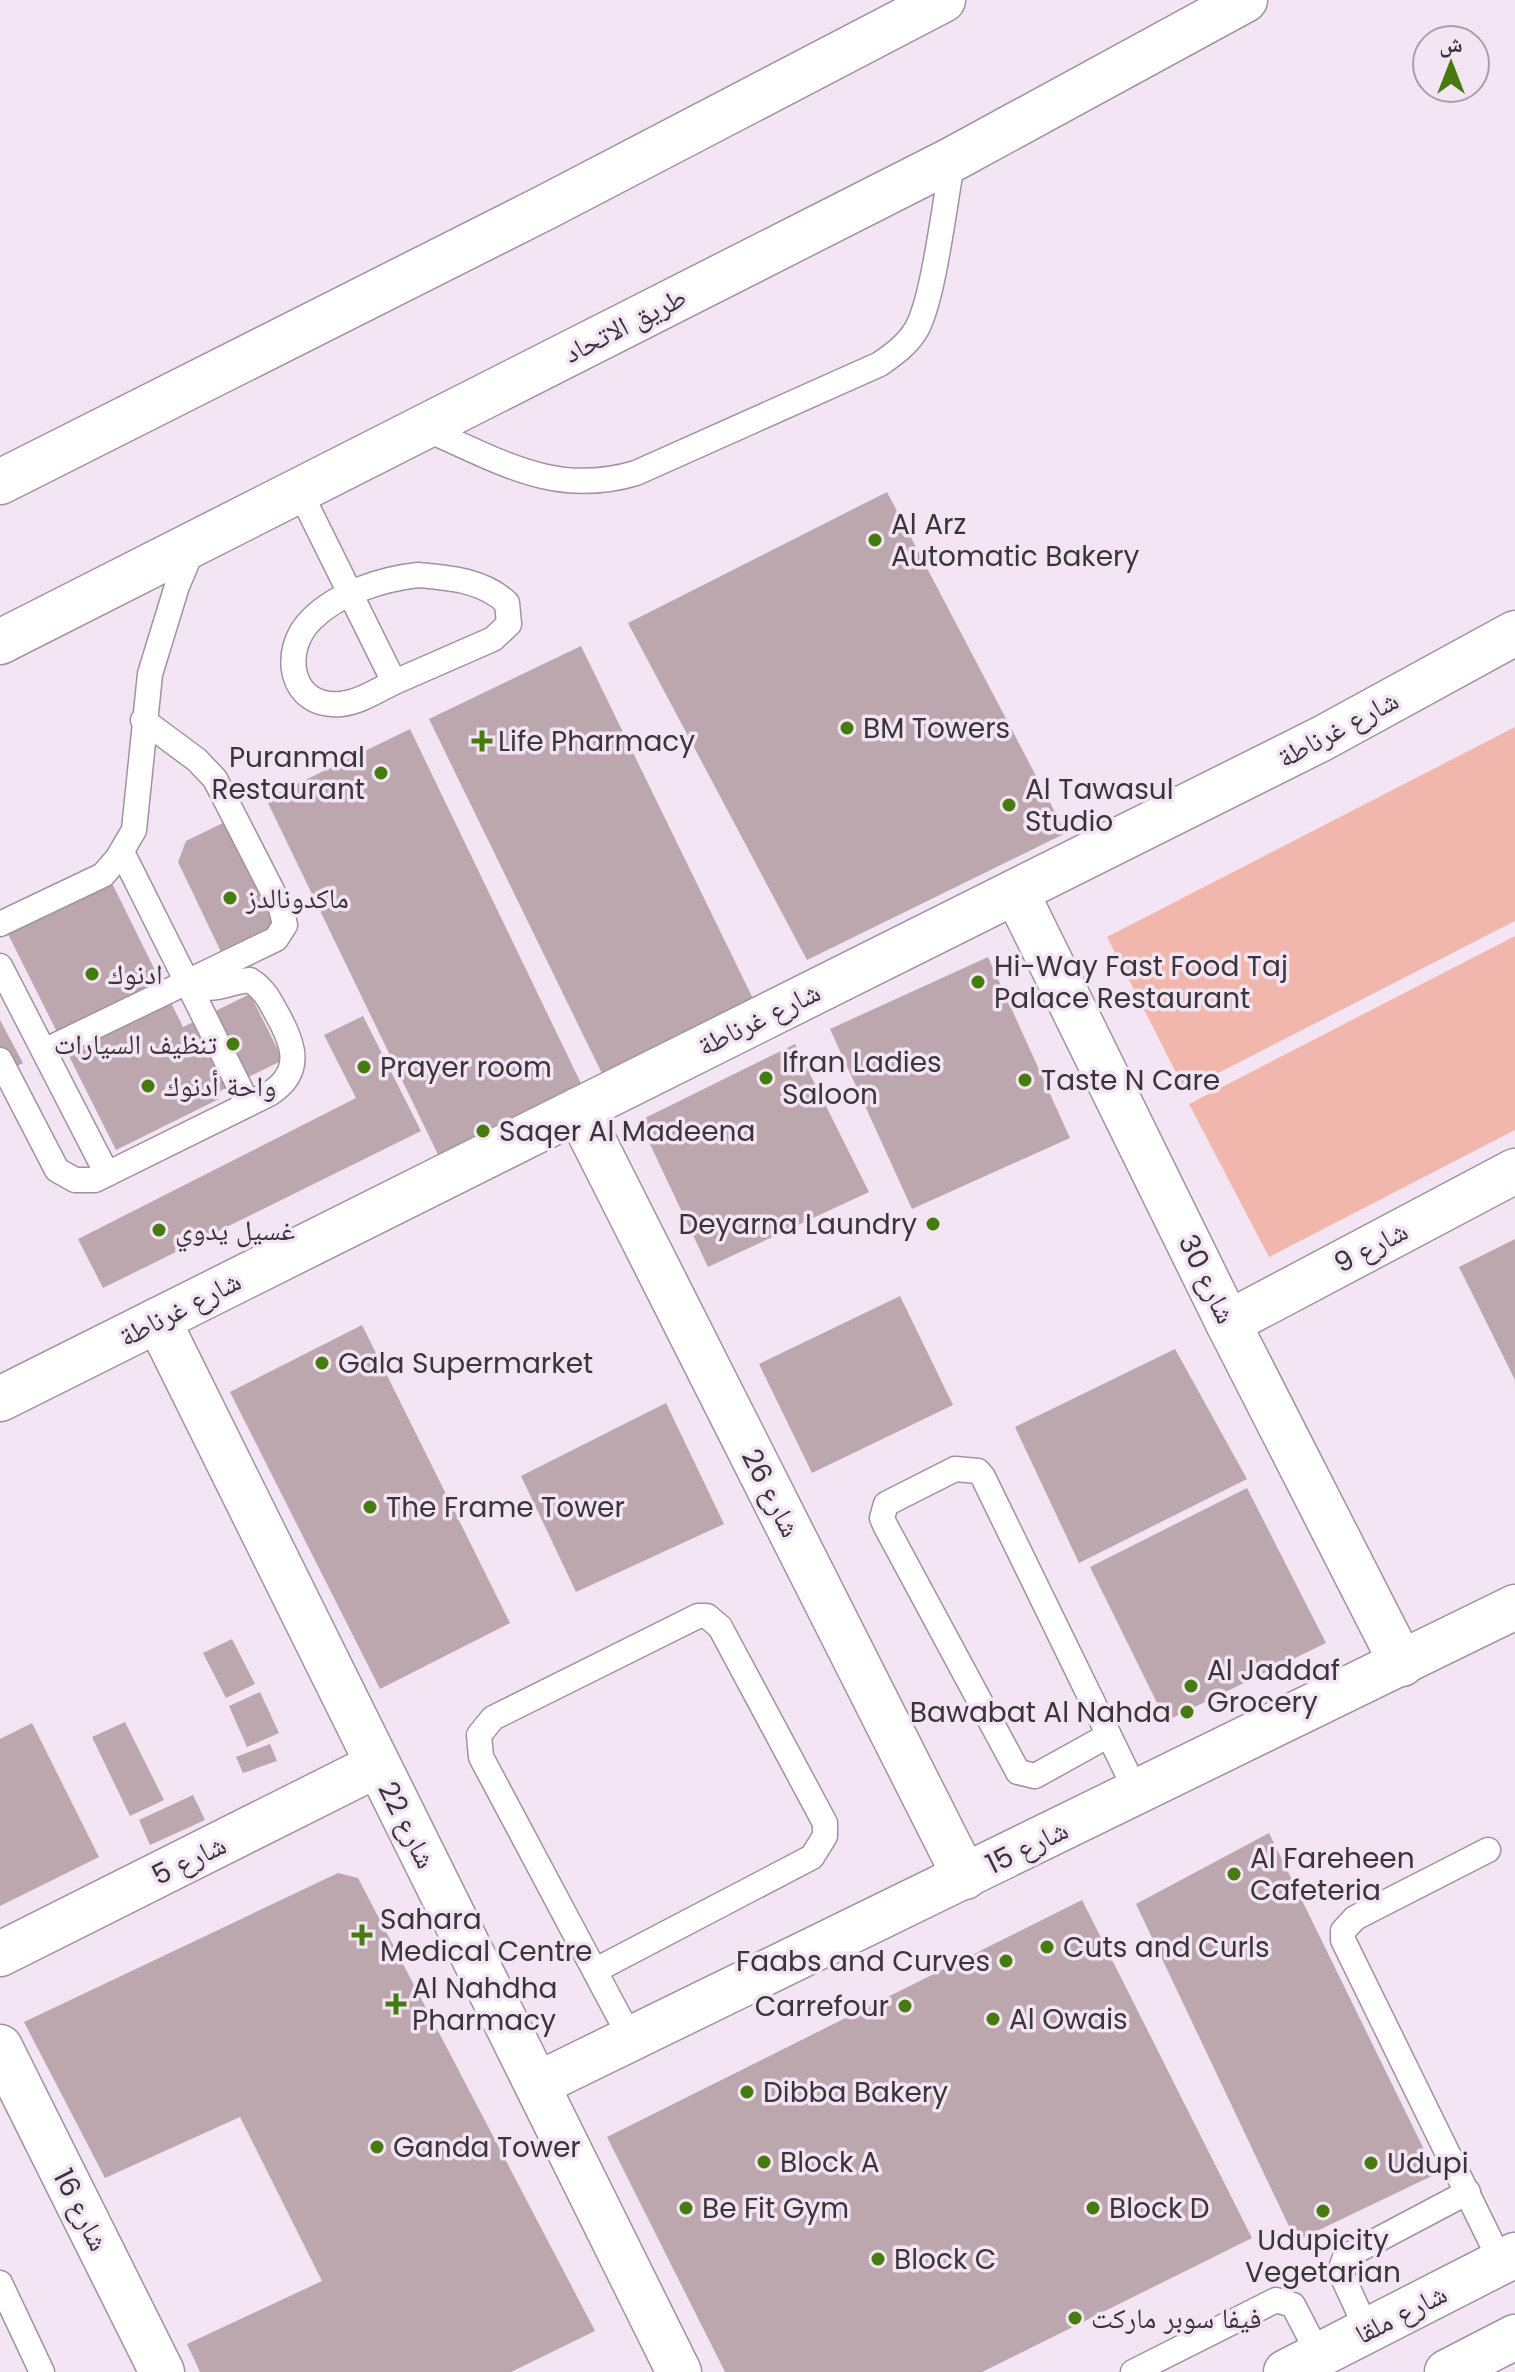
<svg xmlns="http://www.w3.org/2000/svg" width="1515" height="2372" font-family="Poppins,'Noto Naskh Arabic',sans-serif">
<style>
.green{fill:#f2b7ac}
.building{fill:#bca7ae}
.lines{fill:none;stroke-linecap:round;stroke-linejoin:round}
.lane-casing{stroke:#a093a1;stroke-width:27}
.street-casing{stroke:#a093a1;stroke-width:47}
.secondary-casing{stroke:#a093a1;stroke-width:47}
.highway-casing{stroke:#a093a1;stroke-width:47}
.lane{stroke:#fff;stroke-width:24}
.street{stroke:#fff;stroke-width:44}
.secondary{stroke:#fff;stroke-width:44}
.highway{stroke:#fff;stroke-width:44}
.poi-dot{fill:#467c0f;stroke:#f3e5f4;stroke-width:3}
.labels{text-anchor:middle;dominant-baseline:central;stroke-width:7;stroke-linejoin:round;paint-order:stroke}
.street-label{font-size:28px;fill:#3a353b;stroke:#f3e5f4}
.poi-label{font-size:28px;fill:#3a353b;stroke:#f3e5f4;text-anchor:start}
</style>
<rect width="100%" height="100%" fill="#f3e5f4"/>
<!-- green -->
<g class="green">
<polygon points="1515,727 1515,921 1185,1090 1107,937"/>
<polygon points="1515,936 1515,1130 1269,1257 1189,1104"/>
</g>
<!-- building -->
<g class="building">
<polygon points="887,492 1066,833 807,960 628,623"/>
<polygon points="581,646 762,1017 610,1090 429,719"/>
<polygon points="410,729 589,1100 445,1169 266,799"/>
<polygon points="229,820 279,927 222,954 178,862 186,841"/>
<polygon points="105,869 183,1027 250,994 283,1060 216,1093 219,1099 116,1150 1,920"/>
<polygon points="988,957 1070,1138 912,1209 830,1029"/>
<polygon points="363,1016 421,1131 103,1288 78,1239 356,1098 324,1035"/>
<polygon points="0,1020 23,1063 0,1075"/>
<polygon points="795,1044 869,1192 708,1267 639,1121"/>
<polygon points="1515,1239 1515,1380 1459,1267"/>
<polygon points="900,1296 953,1405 812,1473 759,1364"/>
<polygon points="362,1325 510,1623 380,1689 230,1392"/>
<polygon points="1175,1349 1247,1479 1079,1563 1015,1427"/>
<polygon points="666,1403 724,1524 576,1592 521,1476"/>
<polygon points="1247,1488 1326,1643 1166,1721 1090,1567"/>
<polygon points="232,1639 255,1684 226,1698 203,1653"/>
<polygon points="260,1692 279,1733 247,1747 229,1706"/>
<polygon points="125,1722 164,1800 130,1816 92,1737"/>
<polygon points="32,1723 99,1857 0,1906 0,1739"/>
<polygon points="270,1744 277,1761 243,1773 236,1757"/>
<polygon points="193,1795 205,1820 150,1845 139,1820"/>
<polygon points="1269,1833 1436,2174 1296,2241 1136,1904"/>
<polygon points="338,1873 358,1878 595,2331 511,2372 200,2372 187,2344 322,2281 240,2117 105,2178 24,2022"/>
<polygon points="1082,1900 1252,2238 982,2372 725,2372 607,2137"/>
</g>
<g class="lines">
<!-- lane casing -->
<g class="lane-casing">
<g id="lane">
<path d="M423 428C497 459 553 498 636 473L880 364C894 354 907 345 916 330 934 300 945 198 953 159"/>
<polyline points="299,490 394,682"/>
<path d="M418 575C450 578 483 580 507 603L509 624 493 639C461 653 429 667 397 681 379 689 361 702 341 704 289 709 280 649 312 619 338 593 382 579 418 575Z"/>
<polyline points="122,852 248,1104"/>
<polyline points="0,924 103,875 117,859 134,830 150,674 177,586 194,546"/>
<polyline points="0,966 107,1174"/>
<polyline points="44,1051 276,939 285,925 281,908 215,779 197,760 143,720"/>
<path d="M0 1060 57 1170 75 1180H95L269 1094C304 1072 294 1044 277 1014 269 999 264 989 250 980 226 982 212 995 189 982"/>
<polyline points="1109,1735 1035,1776 1018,1772 885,1525 882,1518 886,1504 955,1469 978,1471 983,1477 1137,1793"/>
<polyline points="1488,1850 1355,1918 1343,1931 1343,1940 1501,2262"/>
<polyline points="596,1970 812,1857 825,1836 825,1823 720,1627 707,1616 698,1616 493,1718 479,1735 481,1757 631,2039"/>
<polyline points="0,2283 42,2372"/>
<polyline points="1368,2332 1340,2271 1345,2257 1468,2192"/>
<polyline points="1133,2372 1276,2300 1293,2305 1319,2355"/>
</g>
</g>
<!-- street casing -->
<g class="street-casing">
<g id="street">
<polyline points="1016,892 1228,1323 1402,1664"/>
<polyline points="578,1110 965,1877"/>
<polyline points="158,1320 679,2372"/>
<polyline points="1228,1323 1515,1171"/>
<polyline points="0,1399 1323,738 1515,633"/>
<polyline points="0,1954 377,1765"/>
<polyline points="0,2047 162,2372"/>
<polyline points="538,2084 1515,1607"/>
</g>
</g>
<!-- secondary casing -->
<g class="secondary-casing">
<g id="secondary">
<polyline points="1286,2372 1515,2255"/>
<polyline points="1447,2372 1515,2337"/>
</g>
</g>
<!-- highway casing -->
<g class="highway-casing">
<g id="highway">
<polyline points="0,482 546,207 943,0"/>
<polyline points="0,642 953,159 1245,0"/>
</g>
</g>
<!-- lane -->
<use href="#lane" class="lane"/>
<!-- street -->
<use href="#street" class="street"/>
<!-- secondary -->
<use href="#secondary" class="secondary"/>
<!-- highway -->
<use href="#highway" class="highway"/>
</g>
<!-- markers -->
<g class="poi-dot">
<circle cx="875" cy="540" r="8"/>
<circle cx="847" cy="728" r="8"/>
<path d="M478 729h8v8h8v8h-8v8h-8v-8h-8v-8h8z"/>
<circle cx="381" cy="773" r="8"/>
<circle cx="1009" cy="805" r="8"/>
<circle cx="230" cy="898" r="8"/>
<circle cx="92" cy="974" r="8"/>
<circle cx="978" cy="982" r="8"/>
<circle cx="233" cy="1044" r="8"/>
<circle cx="364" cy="1067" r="8"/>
<circle cx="766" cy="1078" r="8"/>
<circle cx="1025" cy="1080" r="8"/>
<circle cx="148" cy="1086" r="8"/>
<circle cx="483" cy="1131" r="8"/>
<circle cx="933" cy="1224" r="8"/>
<circle cx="159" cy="1230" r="8"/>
<circle cx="322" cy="1363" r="8"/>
<circle cx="370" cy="1507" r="8"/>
<circle cx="1191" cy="1686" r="8"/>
<circle cx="1187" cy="1712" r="8"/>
<circle cx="1234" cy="1874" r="8"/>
<path d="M358 1923h8v8h8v8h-8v8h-8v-8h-8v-8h8z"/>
<circle cx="1047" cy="1947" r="8"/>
<circle cx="1006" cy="1961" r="8"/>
<path d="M392 1992h8v8h8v8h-8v8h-8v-8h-8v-8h8z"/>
<circle cx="905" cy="2006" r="8"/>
<circle cx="993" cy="2019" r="8"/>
<circle cx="747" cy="2092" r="8"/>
<circle cx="377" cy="2147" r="8"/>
<circle cx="764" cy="2162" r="8"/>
<circle cx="1371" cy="2163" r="8"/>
<circle cx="686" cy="2208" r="8"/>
<circle cx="1093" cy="2208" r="8"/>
<circle cx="1323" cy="2211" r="8"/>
<circle cx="878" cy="2259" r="8"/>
<circle cx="1075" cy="2318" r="8"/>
</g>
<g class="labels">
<!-- street labels -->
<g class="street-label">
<text transform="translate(625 325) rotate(-27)">طريق الاتحاد</text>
<text transform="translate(1338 729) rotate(-28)">شارع غرناطة</text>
<text transform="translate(759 1019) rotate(-26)">شارع غرناطة</text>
<text transform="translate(1371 1247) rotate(-28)">شارع 9</text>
<text transform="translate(1207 1279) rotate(64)">شارع 30</text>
<text transform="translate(180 1309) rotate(-27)">شارع غرناطة</text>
<text transform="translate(771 1493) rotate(63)">شارع 26</text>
<text transform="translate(407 1825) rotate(63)">شارع 22</text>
<text transform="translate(1027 1847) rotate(-26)">شارع 15</text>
<text transform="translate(189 1860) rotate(-26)">شارع 5</text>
<text transform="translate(81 2210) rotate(63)">شارع 16</text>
<text transform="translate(1401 2314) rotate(-27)">شارع ملقا</text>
</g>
<!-- poi labels -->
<g class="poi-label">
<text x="891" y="524">Al Arz<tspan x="891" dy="32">Automatic Bakery</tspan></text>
<text x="863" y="728">BM Towers</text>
<text x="498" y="741">Life Pharmacy</text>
<text x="365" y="757" text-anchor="end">Puranmal<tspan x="365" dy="32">Restaurant</tspan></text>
<text x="1025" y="789">Al Tawasul<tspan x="1025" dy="32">Studio</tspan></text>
<text x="246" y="898">ماكدونالدز</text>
<text x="994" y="966">Hi-Way Fast Food Taj<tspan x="994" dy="32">Palace Restaurant</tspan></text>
<text x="108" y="974">ادنوك</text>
<text x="217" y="1044" text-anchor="end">تنظيف السيارات</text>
<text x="782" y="1062">Ifran Ladies<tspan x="782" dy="32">Saloon</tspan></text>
<text x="380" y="1067">Prayer room</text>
<text x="1041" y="1080">Taste N Care</text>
<text x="164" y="1086">واحة أدنوك</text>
<text x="499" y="1131">Saqer Al Madeena</text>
<text x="917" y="1224" text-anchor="end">Deyarna Laundry</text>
<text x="175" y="1230">غسيل يدوي</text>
<text x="338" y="1363">Gala Supermarket</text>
<text x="386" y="1507">The Frame Tower</text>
<text x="1207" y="1670">Al Jaddaf<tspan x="1207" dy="32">Grocery</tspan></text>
<text x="1171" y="1712" text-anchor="end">Bawabat Al Nahda</text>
<text x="1250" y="1858">Al Fareheen<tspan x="1250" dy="32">Cafeteria</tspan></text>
<text x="380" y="1919">Sahara<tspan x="380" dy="32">Medical Centre</tspan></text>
<text x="1063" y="1947">Cuts and Curls</text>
<text x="990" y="1961" text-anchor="end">Faabs and Curves</text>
<text x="412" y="1988">Al Nahdha<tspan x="412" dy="32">Pharmacy</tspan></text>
<text x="889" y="2006" text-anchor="end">Carrefour</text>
<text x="1009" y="2019">Al Owais</text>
<text x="763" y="2092">Dibba Bakery</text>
<text x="393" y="2147">Ganda Tower</text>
<text x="780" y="2162">Block A</text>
<text x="1387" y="2163">Udupi</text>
<text x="702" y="2208">Be Fit Gym</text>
<text x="1109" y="2208">Block D</text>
<text x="1323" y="2240" text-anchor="middle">Udupicity<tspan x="1323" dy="32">Vegetarian</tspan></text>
<text x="894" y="2259">Block C</text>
<text x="1091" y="2318">فيفا سوبر ماركت</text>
</g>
</g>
<!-- north arrow -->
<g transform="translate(1451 64)"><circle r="38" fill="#f3e5f4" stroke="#a99faa" stroke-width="2"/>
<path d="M0-6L14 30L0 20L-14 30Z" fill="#467c0f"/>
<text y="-12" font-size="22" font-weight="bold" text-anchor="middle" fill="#3a353b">ش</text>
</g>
</svg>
